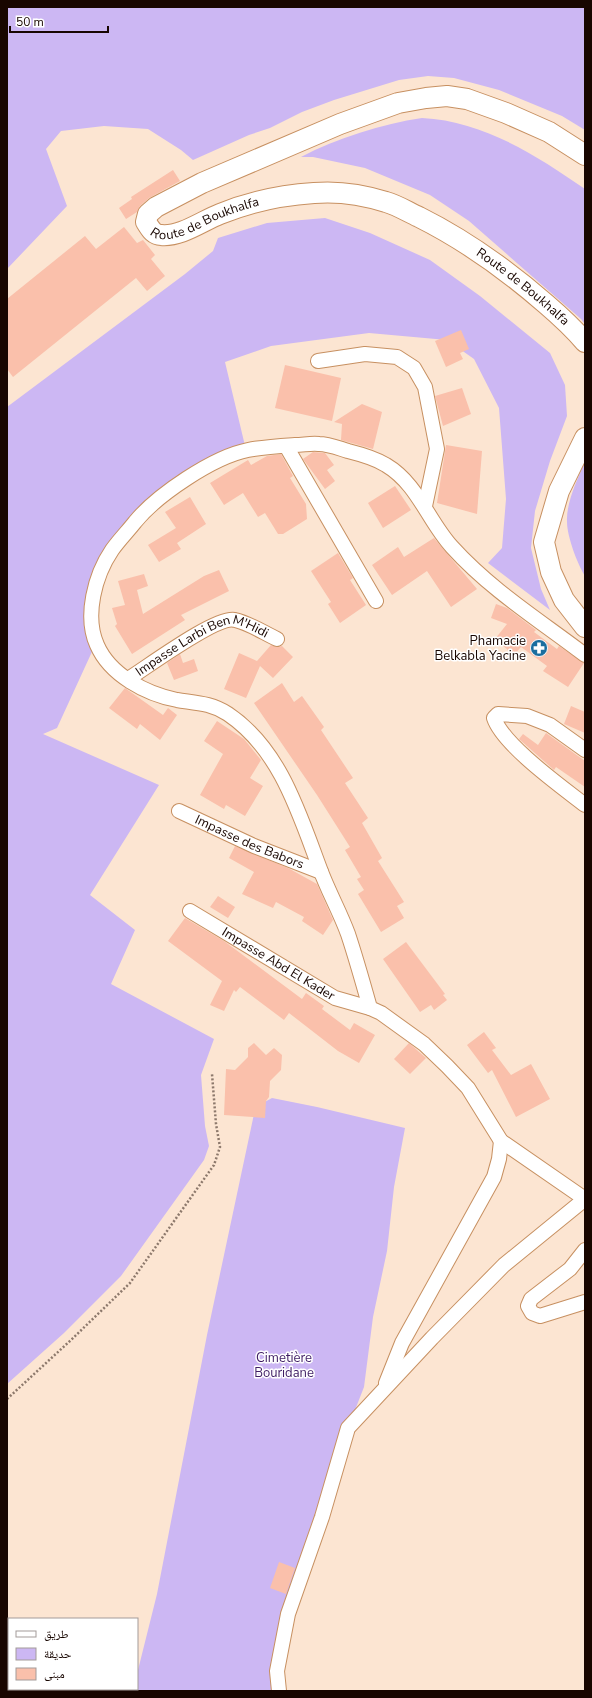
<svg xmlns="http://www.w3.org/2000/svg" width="592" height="1698" font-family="'Nunito Sans','Noto Naskh Arabic',sans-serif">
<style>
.green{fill:#ccb7f3}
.building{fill:#fac0ab}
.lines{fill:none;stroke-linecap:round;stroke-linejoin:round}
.minor-casing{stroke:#c79061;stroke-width:16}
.secondary-casing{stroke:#c79061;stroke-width:22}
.path{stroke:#8d796c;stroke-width:2.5;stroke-dasharray:2 2;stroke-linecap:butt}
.minor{stroke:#fff;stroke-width:14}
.secondary{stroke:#fff;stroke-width:20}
.labels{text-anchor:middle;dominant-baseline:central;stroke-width:3;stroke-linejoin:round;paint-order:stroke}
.street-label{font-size:13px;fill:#180600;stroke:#fff}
.poi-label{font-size:13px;fill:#180600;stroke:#fff;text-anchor:end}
.park-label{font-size:13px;fill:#3e1d64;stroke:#fff}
</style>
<rect width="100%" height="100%" fill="#fce5d2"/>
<!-- green -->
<g class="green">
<polygon points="7,7 585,7 585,130 562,116 499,90 454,78 428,76 399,80 334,100 302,112 270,128 249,135 193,160 181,150 148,129 104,126 61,131 46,149 67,206 7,269"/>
<path d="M422 118C483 121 536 155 585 189V324L581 319 469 221 430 195 365 168 313 157H301C337 138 382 124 422 118Z"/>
<polygon points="325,218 370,233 430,260 480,296 550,353 565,385 567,416 550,461 535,511 531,548 541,589 550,610 488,563 502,548 506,499 499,408 474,359 447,340 369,333 271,346 225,362 246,450 213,463 140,516 100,574 96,643 57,728 43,734 159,785 90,895 135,930 111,984 214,1039 201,1075 205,1126 209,1146 204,1160 121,1276 64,1333 7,1384 7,407 185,274 213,251 218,238 267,223"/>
<path d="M585 462V576C577 563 567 536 567 522 566 503 577 480 585 462Z"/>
<polygon points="272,1098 317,1107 405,1128 394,1187 387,1251 373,1317 364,1387 348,1428 299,1579 275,1691 133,1691 133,1689 137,1689 137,1674 157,1594 207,1335 254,1114 261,1104"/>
</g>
<!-- building -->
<g class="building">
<polygon points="173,170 180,181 149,198 140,206 137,212 126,219 119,208 132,199 131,197"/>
<polygon points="124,227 137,243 143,240 155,255 151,259 165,276 147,291 136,278 13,377 7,369 7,299 85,236 96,249"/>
<polygon points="461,330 469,349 460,353 463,359 446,367 435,341"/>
<polygon points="285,365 341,378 332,421 275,408"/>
<polygon points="462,388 471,414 443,426 435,396"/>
<polygon points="362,404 382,412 373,449 341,440 342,424 334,422"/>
<polygon points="446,445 482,451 477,514 437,503"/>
<polygon points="313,452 325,453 334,465 327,470 335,481 325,489 303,459"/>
<polygon points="281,454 293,476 290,478 306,504 307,519 283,534 278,534 265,513 258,517 243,493 224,505 210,483 248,460 251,465 267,456"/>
<polygon points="395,486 411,510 383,528 368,503"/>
<polygon points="190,497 206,524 177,543 181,549 159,562 148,545 176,528 165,512"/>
<polygon points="434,538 477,589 451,607 427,571 392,595 372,565 398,547 404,557"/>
<polygon points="338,553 353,578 350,580 366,605 340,623 328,604 331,602 311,571"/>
<polygon points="219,570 229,591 181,615 185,620 132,654 115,626 117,624 112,608 125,605 118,581 144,574 148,586 137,590 143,614 204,576"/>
<polygon points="496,604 507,608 536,630 534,632 557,649 559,646 584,663 568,687 543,671 547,666 521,647 514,655 495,639 507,624 491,618"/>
<polygon points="271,645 277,647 282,646 293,657 273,678 260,666 246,698 224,689 239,653 257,661"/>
<polygon points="180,654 183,663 194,659 198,671 174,680 167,663"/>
<polygon points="282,683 294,702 302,696 324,727 321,730 353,778 345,783 368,818 362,823 382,858 378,861 404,902 397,906 404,918 381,932 358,894 364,890 357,879 361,877 345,850 350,847 317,795 254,703"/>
<polygon points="125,688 163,715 168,708 177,715 160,740 140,724 137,729 109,708"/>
<polygon points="571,706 585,712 585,733 564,724"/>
<polygon points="217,721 244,739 261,760 250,778 263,786 245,816 226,805 224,809 200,795 223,754 204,741"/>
<polygon points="546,733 585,761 585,787 556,767 554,770 519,739 523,734 538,745"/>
<polygon points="235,846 288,868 317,884 333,920 323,935 302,921 304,917 276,902 273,908 242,894 254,872 229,858"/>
<polygon points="218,896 235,907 228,918 210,907"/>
<polygon points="185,918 224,941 302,999 306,993 324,1006 322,1009 350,1030 354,1023 375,1035 359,1063 338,1051 289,1013 284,1020 240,987 236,992 234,990 224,1011 210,1005 222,981 168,941"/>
<polygon points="406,942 445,994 443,995 447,1000 434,1010 431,1005 420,1012 383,959"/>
<polygon points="484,1032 496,1048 492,1050 511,1075 531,1064 550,1099 516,1117 492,1070 488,1073 467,1045"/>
<polygon points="254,1043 266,1055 274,1048 282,1055 281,1070 270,1081 269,1097 266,1101 265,1118 224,1115 226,1069 235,1070 248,1057 248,1048"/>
<polygon points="409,1043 426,1058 410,1074 394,1059"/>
<polygon points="279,1562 295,1568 286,1594 270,1588"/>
</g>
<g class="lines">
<!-- minor casing -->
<g class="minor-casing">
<g id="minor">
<polyline points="318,361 365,354 397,357 414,368 425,387 437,449 425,506"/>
<polyline points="286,446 376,601"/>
<path id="s1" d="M128 679C146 668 217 615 235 620 249 623 264 633 277 639"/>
<path d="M585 750 550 725 527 716 498 714 494 718C503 745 562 787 585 805"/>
<path id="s2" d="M179 811 254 846 321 872"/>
<path id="s3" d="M190 911 335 998 370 1008"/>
<path d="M585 1199 501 1141 468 1088 447 1066 424 1044 381 1013 370 1008C363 983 356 958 348 934 340 912 328 891 320 869 299 813 280 749 228 714 211 703 196 703 177 700 146 694 110 675 97 645 84 616 95 575 112 550 119 540 128 531 135 522 157 495 213 457 248 450 263 447 280 446 295 445 303 445 311 443 319 444 328 444 338 448 348 451 360 454 375 458 386 465 418 484 428 521 452 547 491 590 539 620 585 655"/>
<polyline points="585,1250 570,1269 531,1299 528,1306 532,1313 540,1316 585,1302"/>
<polyline points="386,1383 402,1343 494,1177 499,1159 501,1141"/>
<polyline points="279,1691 277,1671 288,1614 322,1517 348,1428 432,1338 504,1265 585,1199"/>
</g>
</g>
<!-- secondary casing -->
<g class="secondary-casing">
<g id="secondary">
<path id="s4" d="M585 155 549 132 506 113 467 99 447 96 426 98 398 103 340 124 202 183 156 207 148 214 146 222C150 228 153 235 161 235 181 237 202 221 220 214 249 202 284 195 314 193 338 191 364 195 386 202 397 205 408 212 419 217 465 240 507 270 546 304 560 316 573 328 585 342"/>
<polyline points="585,438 559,491 544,542 551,572 564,600 585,627"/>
</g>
</g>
<!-- path -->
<polyline class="path" points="7,1399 71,1340 130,1283 214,1165 220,1147 216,1124 212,1074"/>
<!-- minor -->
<use href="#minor" class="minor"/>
<!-- secondary -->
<use href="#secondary" class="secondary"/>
</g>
<!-- icons -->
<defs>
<g id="pharmacy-disc" transform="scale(0.9)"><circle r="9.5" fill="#1b6e9f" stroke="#fff"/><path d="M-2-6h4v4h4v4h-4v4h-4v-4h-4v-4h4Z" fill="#fff"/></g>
</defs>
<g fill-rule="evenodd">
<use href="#pharmacy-disc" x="539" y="648"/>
</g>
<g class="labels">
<!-- street labels -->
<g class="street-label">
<text stroke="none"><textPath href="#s4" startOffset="551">Route de Boukhalfa</textPath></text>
<text stroke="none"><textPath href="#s4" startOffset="899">Route de Boukhalfa</textPath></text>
<text stroke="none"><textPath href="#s1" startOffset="85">Impasse Larbi Ben M'Hidi</textPath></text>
<text stroke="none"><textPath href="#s2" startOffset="77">Impasse des Babors</textPath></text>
<text stroke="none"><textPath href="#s3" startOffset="103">Impasse Abd El Kader</textPath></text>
</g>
<!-- poi labels -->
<g class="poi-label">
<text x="526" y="641">Phamacie<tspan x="526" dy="15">Belkabla Yacine</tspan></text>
</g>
<!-- park labels -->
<g class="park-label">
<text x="284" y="1358">Cimetière<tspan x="284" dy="15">Bouridane</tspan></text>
</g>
</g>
<!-- border -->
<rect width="592" height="1698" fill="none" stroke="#180600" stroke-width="16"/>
<!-- legend -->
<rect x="8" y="1618" width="130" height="72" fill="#ffffff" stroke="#a39b99"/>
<rect x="16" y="1631" width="20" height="6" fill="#ffffff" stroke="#a39b99"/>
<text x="44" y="1638" font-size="12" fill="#180600">طريق</text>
<rect x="16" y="1648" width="20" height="12" fill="#ccb7f3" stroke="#a39b99"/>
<text x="44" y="1658" font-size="12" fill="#180600">حديقة</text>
<rect x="16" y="1668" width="20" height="12" fill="#fac0ab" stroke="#a39b99"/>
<text x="44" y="1678" font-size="12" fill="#180600">مبنى</text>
<!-- scale -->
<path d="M10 26v6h98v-6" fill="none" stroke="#180600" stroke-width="2"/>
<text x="16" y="26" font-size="12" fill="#180600" stroke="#ffffff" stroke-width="3" paint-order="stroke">50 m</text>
</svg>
